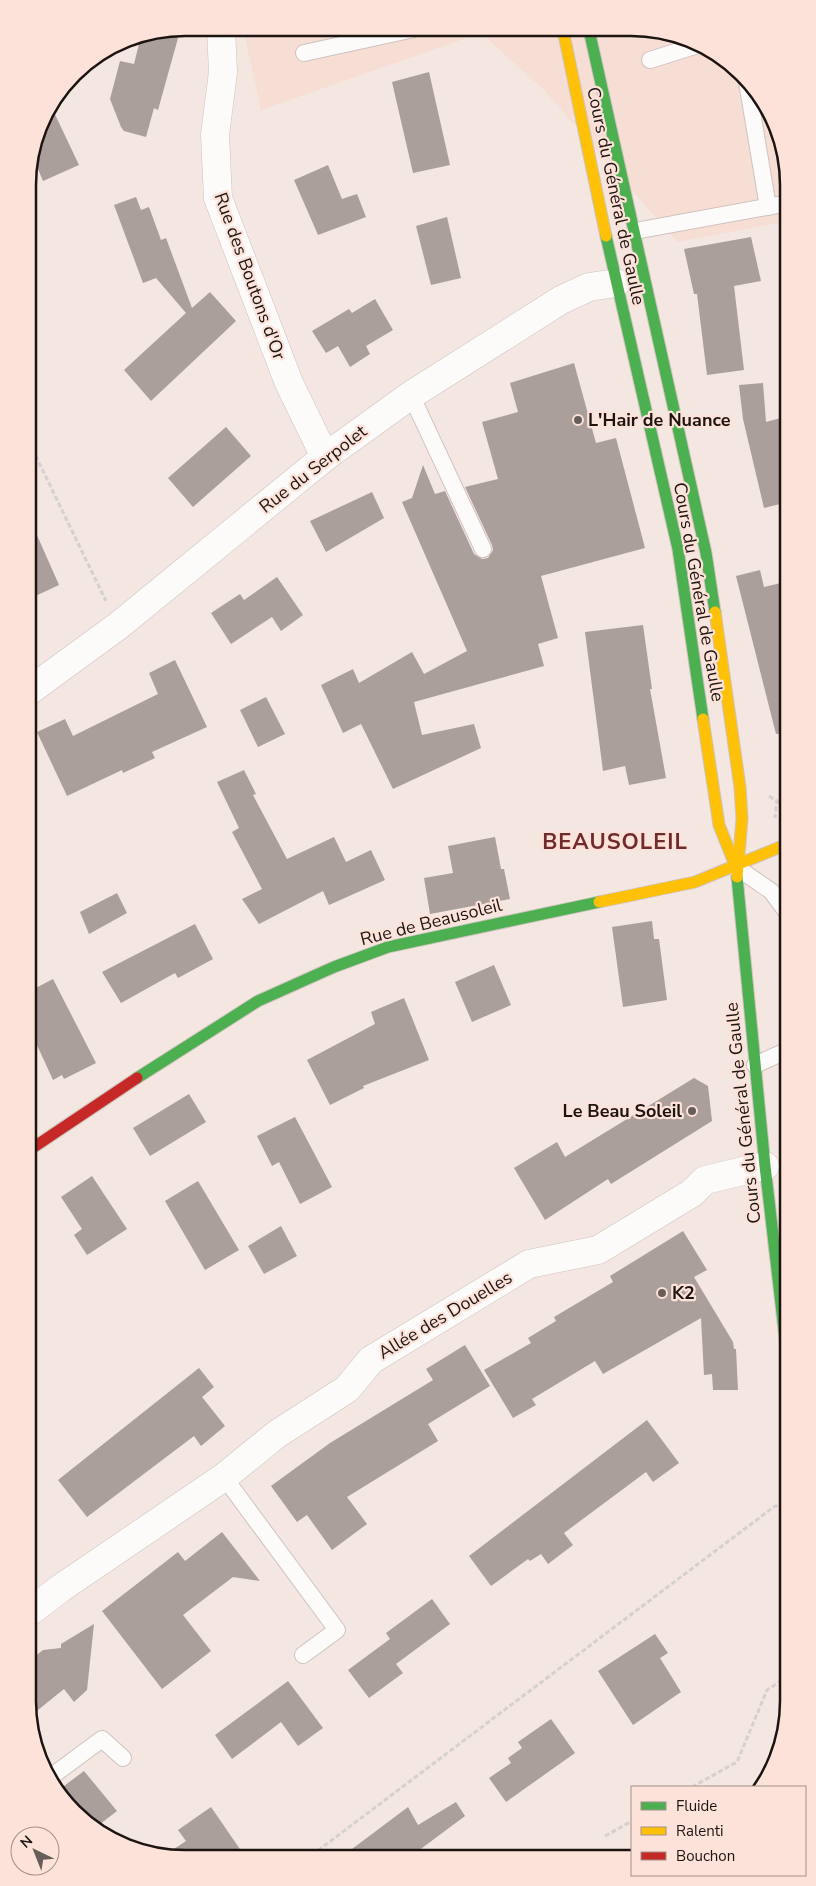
<svg xmlns="http://www.w3.org/2000/svg" width="816" height="1886" font-family="'Nunito Sans',sans-serif">
<style>
.built{fill:#f7ded4}
.building{fill:#aa9f9b}
.lines{fill:none;stroke-linecap:round;stroke-linejoin:round}
.lane-casing{stroke:#cec3be;stroke-width:18}
.street-casing{stroke:#cec3be;stroke-width:29}
.fast-casing{stroke:#cec3be;stroke-width:13}
.slow-casing{stroke:#cec3be;stroke-width:13}
.jam-casing{stroke:#cec3be;stroke-width:13}
.path{stroke:#d5d1cf;stroke-width:3;stroke-dasharray:5 2.5;stroke-linecap:butt}
.lane{stroke:#fdfbfa;stroke-width:16}
.street{stroke:#fdfbfa;stroke-width:28}
.fast{stroke:#4caf50;stroke-width:11}
.slow{stroke:#ffc107;stroke-width:11}
.jam{stroke:#c62828;stroke-width:11}
.poi-dot{fill:#685e59;stroke:#fce2d8;stroke-width:2}
.labels{text-anchor:middle;dominant-baseline:central;stroke-width:4.5;stroke-linejoin:round;paint-order:stroke}
.street-label{font-size:18px;fill:#1c1410;stroke:#fce2d8}
.poi-label{font-size:18px;font-weight:bold;fill:#1c1410;stroke:#fce2d8;text-anchor:start}
.district-label{font-size:22px;font-weight:bold;letter-spacing:1px;fill:#712a2e;stroke:#fce2d8}
.rim{fill:none;stroke:#1c1410;stroke-width:2.5}
</style>
<rect width="100%" height="100%" fill="#f4e6e0"/>
<!-- built -->
<polygon class="built" points="243,28 661,30 701,44 742,73 783,144 783,222 677,242 544,90 481,33 261,110"/>
<!-- building -->
<g class="building">
<polygon points="160,32 178,38 158,110 154,108 146,137 124,131 121,127 110,99 120,61 134,64 141,36"/>
<polygon points="429,72 450,165 413,173 392,82"/>
<polygon points="51,106 79,165 43,181 33,157 44,115"/>
<polygon points="328,165 342,199 357,194 366,217 318,235 294,180"/>
<polygon points="136,197 141,210 149,207 161,240 166,238 192,308 210,292 236,321 151,401 124,370 186,313 156,278 143,283 114,205"/>
<polygon points="447,217 461,278 431,285 416,226"/>
<polygon points="751,237 761,281 734,286 744,370 707,375 697,294 694,294 684,249"/>
<polygon points="375,299 393,330 366,346 370,354 350,367 338,346 326,353 312,331 349,309 352,313"/>
<polygon points="574,363 596,443 616,438 645,548 541,576 558,638 538,644 544,666 414,702 422,735 474,724 481,748 393,789 361,724 343,733 321,685 353,669 359,683 412,652 424,674 467,651 402,502 412,498 423,465 435,494 445,491 474,554 482,559 488,558 493,550 492,545 465,487 498,479 482,422 518,412 510,383"/>
<polygon points="763,383 766,422 781,418 784,431 784,503 764,508 743,419 739,385"/>
<polygon points="226,427 251,456 193,507 168,478"/>
<polygon points="372,492 384,518 326,552 310,521"/>
<polygon points="29,517 59,585 29,599"/>
<polygon points="760,570 764,587 785,582 785,733 776,734 736,576"/>
<polygon points="277,577 303,615 281,631 272,617 231,644 211,613 240,594 244,600"/>
<polygon points="643,625 652,689 650,689 666,778 629,785 625,766 603,771 585,632"/>
<polygon points="175,660 207,727 152,752 155,758 123,773 122,770 67,796 37,732 65,719 73,736 158,694 149,673"/>
<polygon points="266,697 285,734 258,747 240,710"/>
<polygon points="244,770 256,794 253,795 287,859 334,837 346,862 371,850 385,880 329,905 323,891 259,924 242,899 262,889 232,832 239,828 217,782"/>
<polygon points="495,837 501,869 504,869 510,899 430,914 424,878 453,873 448,846"/>
<polygon points="117,893 127,913 89,934 80,912"/>
<polygon points="652,921 654,939 659,939 667,1000 623,1007 612,927"/>
<polygon points="195,924 213,959 178,978 175,973 121,1003 102,972"/>
<polygon points="494,965 511,1005 472,1022 455,982"/>
<polygon points="53,979 96,1063 64,1079 62,1075 53,1080 31,1032 30,991"/>
<polygon points="404,998 429,1060 363,1086 364,1088 330,1105 307,1060 375,1024 371,1012"/>
<polygon points="694,1078 708,1086 712,1121 611,1184 608,1179 545,1220 514,1168 557,1142 565,1157"/>
<polygon points="189,1094 206,1122 150,1156 133,1128"/>
<polygon points="295,1117 332,1187 300,1204 279,1162 272,1166 257,1136"/>
<polygon points="92,1176 127,1229 87,1255 74,1235 82,1229 61,1197"/>
<polygon points="198,1181 239,1250 205,1270 165,1201"/>
<polygon points="281,1226 297,1256 264,1274 248,1246"/>
<polygon points="683,1231 707,1270 694,1277 733,1342 734,1349 736,1349 738,1390 713,1390 712,1374 704,1375 701,1318 603,1374 595,1361 532,1399 536,1405 513,1418 484,1370 531,1343 528,1338 556,1321 554,1317 613,1282 610,1276"/>
<polygon points="465,1345 490,1386 428,1424 438,1441 347,1497 367,1524 332,1550 307,1515 297,1522 271,1486 330,1443 433,1380 426,1369"/>
<polygon points="199,1368 214,1387 202,1397 225,1426 201,1446 194,1436 87,1517 58,1480"/>
<polygon points="647,1420 679,1463 653,1482 646,1472 564,1533 573,1545 548,1564 541,1554 530,1561 528,1559 491,1586 469,1556"/>
<polygon points="222,1532 260,1581 233,1577 183,1615 211,1651 162,1689 102,1611 178,1552 185,1561"/>
<polygon points="432,1599 450,1624 396,1664 403,1673 369,1698 348,1670 390,1639 386,1633"/>
<polygon points="94,1624 87,1690 74,1702 64,1689 33,1714 33,1658 43,1650 61,1648 61,1644"/>
<polygon points="655,1634 668,1653 660,1658 681,1692 633,1725 598,1671"/>
<polygon points="288,1681 323,1728 298,1746 281,1722 232,1759 215,1735"/>
<polygon points="551,1719 575,1753 506,1802 489,1778 511,1763 508,1758 522,1748 518,1742"/>
<polygon points="84,1771 117,1811 95,1828 74,1813 60,1789"/>
<polygon points="456,1802 465,1816 414,1854 344,1855 408,1807 418,1825"/>
<polygon points="211,1807 244,1855 165,1855 186,1841 178,1830"/>
</g>
<g class="lines">
<!-- lane casing -->
<g class="lane-casing">
<g id="lane">
<polyline points="304,53 414,29"/>
<polyline points="650,60 701,44"/>
<polyline points="747,82 768,207"/>
<polyline points="635,231 783,204"/>
<polyline points="411,395 483,549"/>
<polyline points="736,867 771,891 786,911"/>
<polyline points="755,1065 786,1051"/>
<polyline points="224,1477 337,1630 303,1655"/>
<polyline points="52,1776 102,1739 123,1758"/>
</g>
</g>
<!-- street casing -->
<g class="street-casing">
<g id="street">
<polyline points="221,28 223,72 215,135 218,198 289,383 325,457"/>
<polyline points="29,691 118,626 325,457 411,395 561,300 589,287 616,283"/>
<polyline points="32,1610 61,1588 224,1477 277,1434 347,1389 371,1360 529,1264 598,1250 692,1193 705,1180 765,1166"/>
</g>
</g>
<!-- fast casing -->
<g class="fast-casing">
<g id="fast">
<polyline points="589,30 706,553 715,612"/>
<polyline points="606,236 678,549 703,719"/>
<polyline points="737,877 765,1166 787,1356"/>
<polyline points="137,1078 258,1001 334,967 388,947 599,902"/>
</g>
</g>
<!-- slow casing -->
<g class="slow-casing">
<g id="slow">
<polyline points="563,30 606,236"/>
<polyline points="715,612 740,787 742,819 737,877"/>
<polyline points="703,719 719,825 735,865"/>
<polyline points="599,902 695,882 785,845"/>
</g>
</g>
<!-- jam casing -->
<g class="jam-casing">
<polyline id="jam" points="31,1149 137,1078"/>
</g>
<!-- path -->
<g class="path">
<polyline points="29,442 106,601"/>
<polyline points="769,796 777,801 775,818"/>
<polyline points="777,801 785,806"/>
<polyline points="692,1787 737,1762 767,1690 788,1676"/>
<polyline points="605,1836 632,1821"/>
<polyline points="312,1855 775,1506 788,1505"/>
</g>
<!-- lane -->
<use href="#lane" class="lane"/>
<!-- street -->
<use href="#street" class="street"/>
<!-- fast -->
<use href="#fast" class="fast"/>
<!-- slow -->
<use href="#slow" class="slow"/>
<!-- jam -->
<use href="#jam" class="jam"/>
</g>
<!-- markers -->
<g class="poi-dot">
<circle cx="578" cy="420" r="5"/>
<circle cx="692" cy="1111" r="5"/>
<circle cx="662" cy="1293" r="5"/>
</g>
<g class="labels">
<!-- street labels -->
<g class="street-label">
<text transform="translate(616 196) rotate(78)">Cours du Général de Gaulle</text>
<text transform="translate(250 276) rotate(70)">Rue des Boutons d'Or</text>
<text transform="translate(313 469) rotate(-38)">Rue du Serpolet</text>
<text transform="translate(699 592) rotate(80)">Cours du Général de Gaulle</text>
<text transform="translate(431 922) rotate(-14)">Rue de Beausoleil</text>
<text transform="translate(743 1113) rotate(-96)">Cours du Général de Gaulle</text>
<text transform="translate(445 1315) rotate(-31)">Allée des Douelles</text>
</g>
<!-- poi labels -->
<g class="poi-label">
<text x="588" y="420">L'Hair de Nuance</text>
<text x="682" y="1111" text-anchor="end">Le Beau Soleil</text>
<text x="672" y="1293">K2</text>
</g>
<!-- district labels -->
<g class="district-label">
<text x="615" y="842">BEAUSOLEIL</text>
</g>
</g>
<!-- crop -->
<path d="M0 0H816V1886H0ZM185 36H631A149 149 0 0 1 780 185V1701A149 149 0 0 1 631 1850H185A149 149 0 0 1 36 1701V185A149 149 0 0 1 185 36Z" fill="#fce2d8" fill-rule="evenodd"/>
<path class="rim" d="M185 36H631A149 149 0 0 1 780 185V1701A149 149 0 0 1 631 1850H185A149 149 0 0 1 36 1701V185A149 149 0 0 1 185 36Z"/>
<!-- legend -->
<rect x="631" y="1786" width="175" height="90" fill="#fce2d8" stroke="#a29088"/>
<rect x="641" y="1802" width="25" height="8" fill="#4caf50" stroke="#a29088"/>
<text x="676" y="1811" font-size="15" fill="#1c1410">Fluide</text>
<rect x="641" y="1827" width="25" height="8" fill="#ffc107" stroke="#a29088"/>
<text x="676" y="1836" font-size="15" fill="#1c1410">Ralenti</text>
<rect x="641" y="1852" width="25" height="8" fill="#c62828" stroke="#a29088"/>
<text x="676" y="1861" font-size="15" fill="#1c1410">Bouchon</text>
<!-- north arrow -->
<g transform="translate(35 1851) rotate(317)"><circle r="24" fill="#fce2d8" stroke="#a29088"/>
<path d="M0-4L9 19L0 12L-9 19Z" fill="#685e59"/>
<text y="-8" font-size="14" font-weight="bold" text-anchor="middle" fill="#1c1410">N</text>
</g>
</svg>
